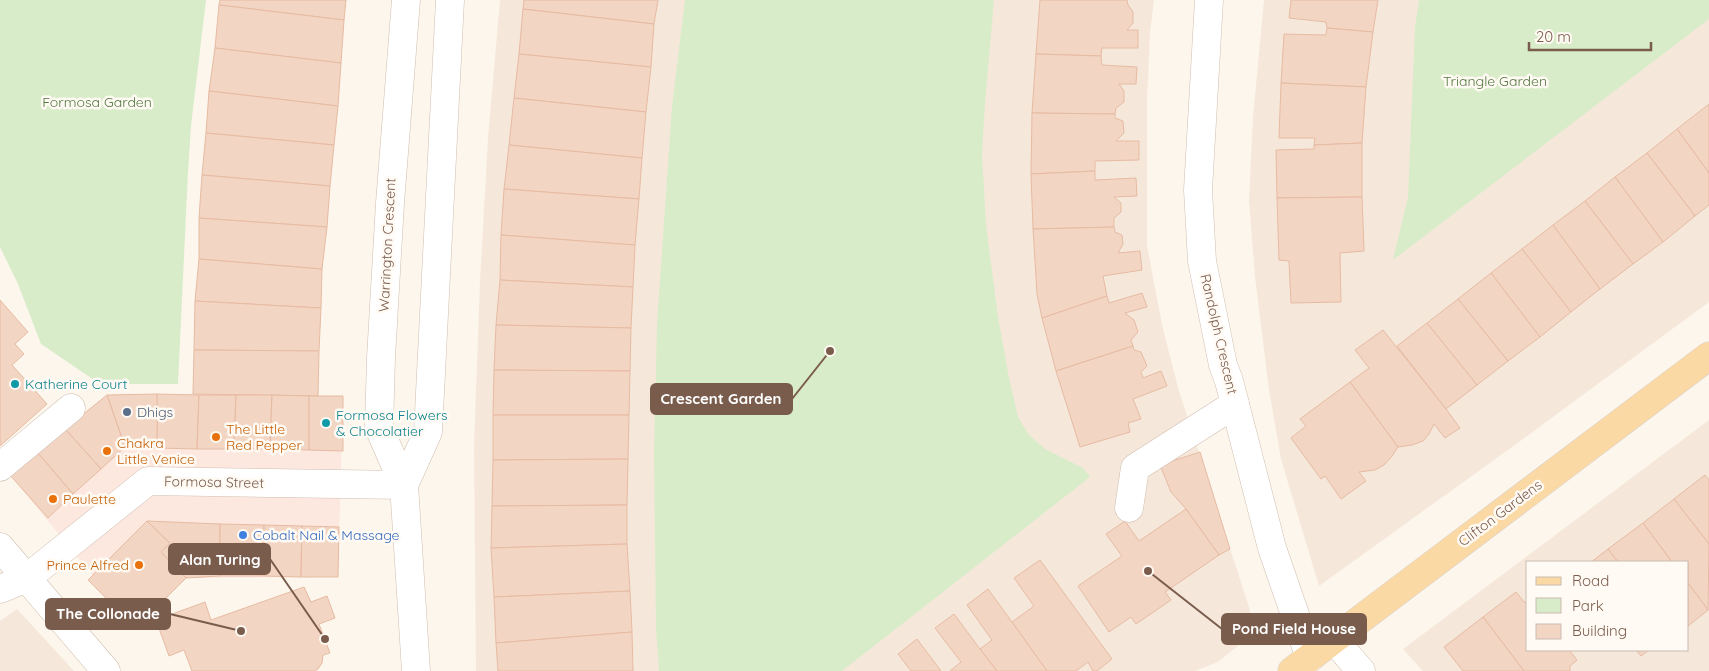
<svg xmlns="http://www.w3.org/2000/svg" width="1709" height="671" font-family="Quicksand,sans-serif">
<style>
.residential{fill:#f5e8da;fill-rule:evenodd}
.commercial{fill:#fde8e0}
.green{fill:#d8ecc9}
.building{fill:#f3d5c3;stroke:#e6bba3}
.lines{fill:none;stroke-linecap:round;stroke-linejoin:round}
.minor-casing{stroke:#d1beb0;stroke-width:29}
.major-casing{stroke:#dad1cd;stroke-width:29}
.minor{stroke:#fff;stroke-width:28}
.major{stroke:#fbd9a5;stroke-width:28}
.culture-dot{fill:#0f9aa8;stroke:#fffaf3;stroke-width:2}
.service-dot{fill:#5c6f8a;stroke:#fffaf3;stroke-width:2}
.food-dot{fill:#e8710a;stroke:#fffaf3;stroke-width:2}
.shop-dot{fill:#3f7fe0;stroke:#fffaf3;stroke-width:2}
.labels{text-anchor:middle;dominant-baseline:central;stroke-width:5;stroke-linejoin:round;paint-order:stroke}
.park-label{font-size:14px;fill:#537a41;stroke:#fffaf3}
.street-label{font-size:14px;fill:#7a5c4d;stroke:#fffaf3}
.culture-label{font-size:14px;fill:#0d838f;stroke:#fffaf3;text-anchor:start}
.service-label{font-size:14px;fill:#4e5e75;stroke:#fffaf3;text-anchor:start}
.food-label{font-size:14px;fill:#c56008;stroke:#fffaf3;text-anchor:start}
.shop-label{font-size:14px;fill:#366cbe;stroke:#fffaf3;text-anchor:start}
.leader{fill:none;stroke:#7a5c4d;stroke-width:2}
.callout-dot{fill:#7a5c4d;stroke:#fffaf3;stroke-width:2}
.callout{fill:#7a5c4d;stroke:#7a5c4d;stroke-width:2}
.callout-label{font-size:15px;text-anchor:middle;font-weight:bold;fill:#fff}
</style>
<rect width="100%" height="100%" fill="#fdf6ec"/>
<!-- residential -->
<g class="residential">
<polygon points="500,0 1154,0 1150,34 1147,101 1147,246 1163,329 1179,391 1250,610 1248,630 1239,645 1218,662 1195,671 476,671 474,446 480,281 488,138"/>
<polygon points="1264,0 1709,0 1709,302 1519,442 1319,586 1281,459 1269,390 1255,277 1249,201 1253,117"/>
<path d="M1709 420V671H1423L1403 649ZM1528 562H1688V650H1528Z"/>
<polygon points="17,609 74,671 0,671 0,621"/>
</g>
<!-- commercial -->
<polygon class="commercial" points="107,395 343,396 338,577 186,578 136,628 10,475"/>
<!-- green -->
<g class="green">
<polygon points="0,0 206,0 191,126 188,172 178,384 100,384 41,344 18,284 0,247"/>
<polygon points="685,0 994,0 985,103 982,154 986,225 998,317 1009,378 1018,417 1028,434 1045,449 1083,468 1090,477 842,671 659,671 656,628 654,453 657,324 672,106"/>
<polygon points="1419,0 1709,0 1709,19 1393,260 1408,197 1415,27"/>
</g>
<!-- building -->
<g class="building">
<polygon points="220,0 346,0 344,20 219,5"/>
<polygon points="524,0 658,0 654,24 523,9"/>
<polygon points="1040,0 1127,0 1128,5 1133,12 1133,23 1127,30 1138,30 1138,48 1102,48 1101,56 1036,54"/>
<polygon points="1291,0 1378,0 1373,32 1327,28 1326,22 1289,18"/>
<polygon points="219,5 344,20 341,63 215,48"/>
<polygon points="523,9 654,24 651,67 519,54"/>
<polygon points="1327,28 1373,32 1366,87 1281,83 1284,34 1326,35"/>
<polygon points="215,48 341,63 338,106 209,91"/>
<polygon points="519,54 651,67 646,112 514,98"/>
<polygon points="1036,54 1101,56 1102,65 1137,67 1136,84 1119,84 1124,91 1124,102 1116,108 1115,114 1032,113"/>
<polygon points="1281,83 1366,87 1362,143 1314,145 1315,138 1279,138"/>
<polygon points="209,91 338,106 334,145 206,133"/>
<polygon points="514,98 646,112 642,158 509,145"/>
<polygon points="1709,104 1709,173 1677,129"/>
<polygon points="1032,113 1115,114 1115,118 1123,121 1124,133 1116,141 1139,141 1139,160 1095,161 1095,171 1031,174"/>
<polygon points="1677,129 1709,173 1709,205 1695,216 1647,153"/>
<polygon points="206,133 334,145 330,186 202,175"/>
<polygon points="1362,143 1362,197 1277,198 1276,150 1314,149 1314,145"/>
<polygon points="509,145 642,158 639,199 504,189"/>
<polygon points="1647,153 1695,216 1663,242 1615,177"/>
<polygon points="1095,171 1095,180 1136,178 1137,196 1114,197 1121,203 1121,212 1114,218 1114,227 1033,229 1031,174"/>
<polygon points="202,175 330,186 327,227 199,218"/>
<polygon points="1615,177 1663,242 1633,264 1585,201"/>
<polygon points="504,189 639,199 635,245 501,235"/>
<polygon points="1362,197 1364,251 1340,253 1341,302 1291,303 1289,261 1279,260 1277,198"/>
<polygon points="1585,201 1633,264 1600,289 1553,225"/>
<polygon points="199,218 327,227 322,269 199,259"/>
<polygon points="1553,225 1600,289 1571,312 1522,249"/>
<polygon points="1114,227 1115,232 1122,235 1123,244 1118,253 1140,251 1142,270 1103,276 1107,296 1042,318 1037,294 1033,229"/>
<polygon points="501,235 635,245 633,287 500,280"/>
<polygon points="1522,249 1571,312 1540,337 1491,273"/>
<polygon points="199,259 322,269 321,308 195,301"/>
<polygon points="1491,273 1540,337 1508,361 1458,299"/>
<polygon points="500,280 633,287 631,328 496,325"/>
<polygon points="1142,293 1147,307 1125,313 1134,320 1138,332 1131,340 1133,346 1056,371 1042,318 1107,296 1109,303"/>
<polygon points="1458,299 1508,361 1477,385 1427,323"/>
<polygon points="0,300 28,332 15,344 24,354 12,365 47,404 0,446"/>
<polygon points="195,301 321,308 319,351 194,350"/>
<polygon points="1427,323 1477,385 1446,409 1397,346"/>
<polygon points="496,325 631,328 630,371 494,370"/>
<polygon points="1383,330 1446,409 1460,428 1445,438 1434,424 1429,434 1423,441 1412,445 1398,447 1350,382 1369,368 1355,350"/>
<polygon points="1133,346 1134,350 1141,352 1147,366 1141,372 1143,378 1161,371 1167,386 1133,399 1141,419 1128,423 1130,432 1080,447 1056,371"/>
<polygon points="194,350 319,351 318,396 193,394"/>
<polygon points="494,370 630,371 629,415 493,415"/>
<polygon points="1350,382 1398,447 1392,456 1384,465 1375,470 1359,472 1366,481 1341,499 1325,476 1321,479 1291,438 1306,426 1300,419"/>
<polygon points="157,394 199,395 197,449 157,448"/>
<polygon points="157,394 157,448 125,447 107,395"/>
<polygon points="107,395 125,447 101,469 65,429"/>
<polygon points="199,395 236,395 234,449 197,449"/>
<polygon points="236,395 272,395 270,449 234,449"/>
<polygon points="272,395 309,396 309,450 270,449"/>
<polygon points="309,396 343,396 343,451 309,450"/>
<polygon points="493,415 629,415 628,459 493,460"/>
<polygon points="65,429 101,469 73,494 37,452"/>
<polygon points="37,452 73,494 48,518 10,475"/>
<polygon points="1200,452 1230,549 1219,555 1186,509 1171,492 1160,465"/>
<polygon points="628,459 627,505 492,506 493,460"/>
<polygon points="1705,475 1709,480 1709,544 1674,499"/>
<polygon points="1674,499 1709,544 1708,610 1688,583 1688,562 1672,562 1643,523"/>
<polygon points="627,505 627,544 491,548 492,506"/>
<polygon points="1186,509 1219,555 1165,592 1171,600 1136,624 1131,617 1109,632 1078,586 1122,556 1106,534 1125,521 1139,541"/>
<polygon points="147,521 170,543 161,552 186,578 136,628 88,580"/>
<polygon points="147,521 220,524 220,576 186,578 161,552 170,543"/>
<polygon points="1643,523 1672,562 1618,562 1608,549"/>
<polygon points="220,524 264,525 264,576 220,576"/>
<polygon points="264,525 302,526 301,577 264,576"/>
<polygon points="302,526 339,527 338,577 301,577"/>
<polygon points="627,544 630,591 494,597 491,548"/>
<polygon points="1608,549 1618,562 1591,562"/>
<polygon points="1040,560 1112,659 1097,671 1093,671 1088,662 1076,671 1047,671 1012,622 1034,606 1014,578"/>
<polygon points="1688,583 1708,610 1688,626"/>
<polygon points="304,587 311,602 327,596 335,618 319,624 330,653 323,655 322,663 318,669 314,671 192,671 184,650 169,656 156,620 205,602 211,620"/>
<polygon points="988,589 1012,622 1047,671 997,671 980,649 992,640 967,605"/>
<polygon points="630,591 632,632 496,643 494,597"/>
<polygon points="1516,592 1524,602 1528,602 1528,650 1569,650 1577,660 1570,666 1570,671 1524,671 1483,617"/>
<polygon points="954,614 980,649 997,671 950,671 961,662 935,628"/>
<polygon points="1483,617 1524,671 1463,671 1444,647"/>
<polygon points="632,632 633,671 498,671 496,643"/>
<polygon points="917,639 941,671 911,671 898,654"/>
<polygon points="1636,650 1649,650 1641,656"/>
</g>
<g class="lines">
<!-- minor casing -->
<g class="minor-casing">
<g id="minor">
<polyline points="406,0 390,203 381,358 379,428 404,485 416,671"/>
<polyline points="1209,0 1198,190 1202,261 1223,365 1229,381 1272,548 1310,658"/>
<polyline points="0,467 71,408"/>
<polyline points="404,485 428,432 450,0"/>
<polyline points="1129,508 1135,468 1235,404"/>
<polyline points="0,547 106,671"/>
<polyline points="0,589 27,578 148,481 404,485"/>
<polyline points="1334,640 1361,671"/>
</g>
</g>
<!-- major casing -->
<g class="major-casing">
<polyline id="major" points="1292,671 1709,356"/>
</g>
<!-- minor -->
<use href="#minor" class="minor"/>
<!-- major -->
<use href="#major" class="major"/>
</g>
<!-- markers -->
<g class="culture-dot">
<circle cx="15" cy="384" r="5"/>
<circle cx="326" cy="423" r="5"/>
</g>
<circle class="service-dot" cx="127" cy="412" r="5"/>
<g class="food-dot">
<circle cx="216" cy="437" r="5"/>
<circle cx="107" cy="451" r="5"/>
<circle cx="53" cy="499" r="5"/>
<circle cx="139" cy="565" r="5"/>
</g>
<circle class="shop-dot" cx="243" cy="535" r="5"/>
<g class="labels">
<!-- park labels -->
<g class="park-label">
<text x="1495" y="81">Triangle Garden</text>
<text x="97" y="102">Formosa Garden</text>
</g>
<!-- street labels -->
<g class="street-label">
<text transform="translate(387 245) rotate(-87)">Warrington Crescent</text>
<text transform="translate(1219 334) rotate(77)">Randolph Crescent</text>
<text transform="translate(214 482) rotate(1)">Formosa Street</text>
<text transform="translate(1500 513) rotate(-37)">Clifton Gardens</text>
</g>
<!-- culture labels -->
<g class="culture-label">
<text x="25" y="384">Katherine Court</text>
<text x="336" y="415">Formosa Flowers<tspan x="336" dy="16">&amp; Chocolatier</tspan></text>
</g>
<!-- service labels -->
<g class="service-label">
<text x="137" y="412">Dhigs</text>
</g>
<!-- food labels -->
<g class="food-label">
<text x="226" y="429">The Little<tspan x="226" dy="16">Red Pepper</tspan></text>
<text x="117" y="443">Chakra<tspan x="117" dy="16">Little Venice</tspan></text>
<text x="63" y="499">Paulette</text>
<text x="129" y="565" text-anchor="end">Prince Alfred</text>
</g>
<!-- shop labels -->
<g class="shop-label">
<text x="253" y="535">Cobalt Nail &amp; Massage</text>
</g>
</g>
<!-- callouts -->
<path class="leader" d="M830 351L792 399M325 639L270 559M241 631L170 614M1148 571L1222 629"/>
<g class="callout-dot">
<circle cx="830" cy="351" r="5"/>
<circle cx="325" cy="639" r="5"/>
<circle cx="241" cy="631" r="5"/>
<circle cx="1148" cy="571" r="5"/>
</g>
<g class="callout">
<rect x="651" y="384" width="141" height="30" rx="5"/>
<rect x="169" y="544" width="101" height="30" rx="5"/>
<rect x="46" y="599" width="124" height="30" rx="5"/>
<rect x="1222" y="614" width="144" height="30" rx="5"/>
</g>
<g class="callout-label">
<text x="721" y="404">Crescent Garden</text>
<text x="220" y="565">Alan Turing</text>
<text x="108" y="619">The Collonade</text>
<text x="1294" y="634">Pond Field House</text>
</g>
<!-- legend -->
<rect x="1526" y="561" width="162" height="90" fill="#fffaf3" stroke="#cabbb1"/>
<rect x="1536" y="577" width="25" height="8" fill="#fbd9a5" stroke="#cabbb1"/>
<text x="1572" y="586" font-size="15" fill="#7a5c4d">Road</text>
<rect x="1536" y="598" width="25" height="15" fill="#d8ecc9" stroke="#cabbb1"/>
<text x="1572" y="611" font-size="15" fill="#7a5c4d">Park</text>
<rect x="1536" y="624" width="25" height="15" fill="#f3d5c3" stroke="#cabbb1"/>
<text x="1572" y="636" font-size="15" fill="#7a5c4d">Building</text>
<!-- scale -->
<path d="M1529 42v8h122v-8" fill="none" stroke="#7a5c4d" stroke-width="2.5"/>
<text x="1536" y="42" font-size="15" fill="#7a5c4d" stroke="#fffaf3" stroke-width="4" paint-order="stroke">20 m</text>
</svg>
